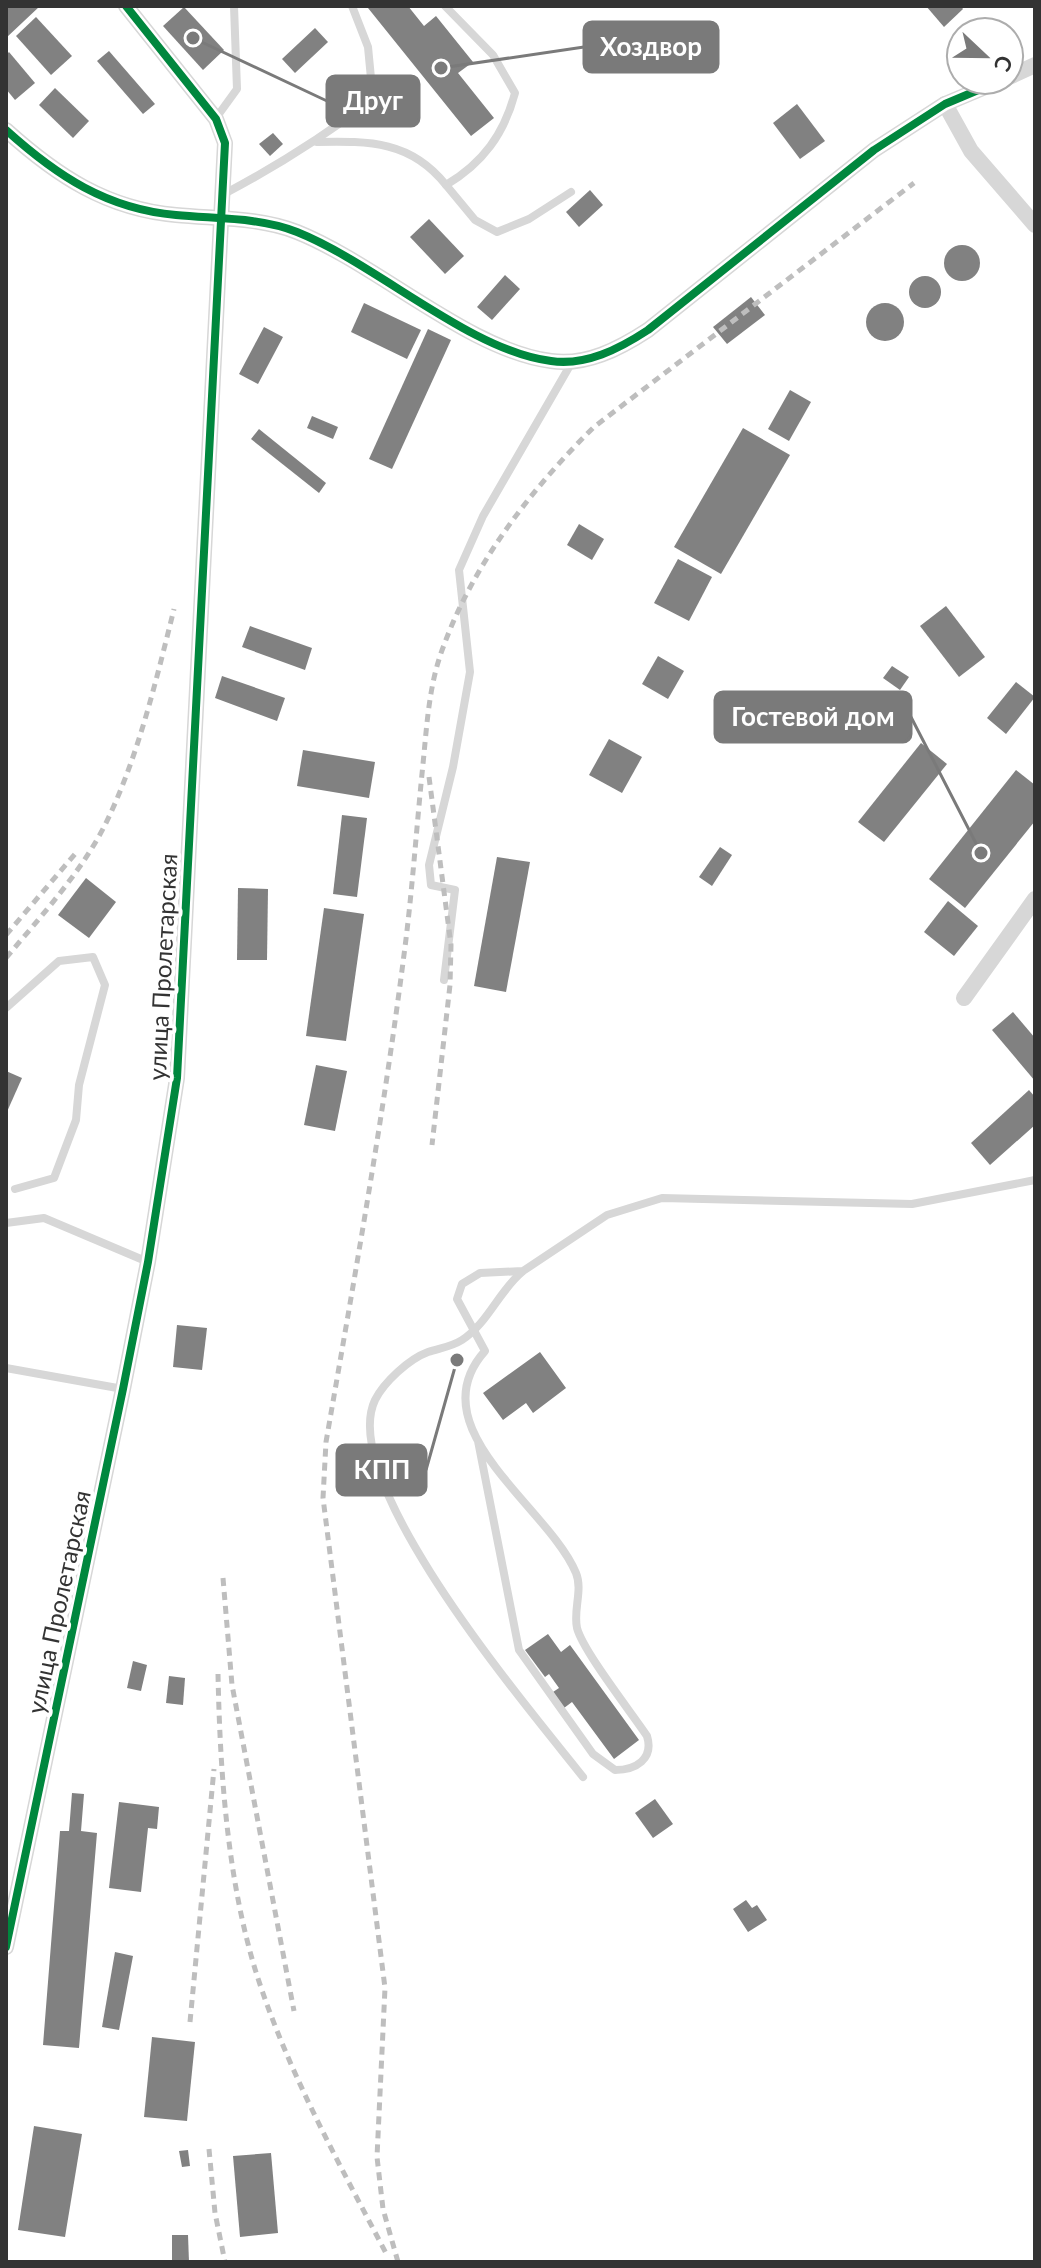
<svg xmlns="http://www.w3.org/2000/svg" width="1041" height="2268" font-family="Lato,sans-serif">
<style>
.building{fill:#818181}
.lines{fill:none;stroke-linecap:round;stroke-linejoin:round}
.lane{stroke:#d7d7d7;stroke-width:8}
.street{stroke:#d7d7d7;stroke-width:16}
.rail{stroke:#bebebe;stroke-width:5;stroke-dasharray:8 6;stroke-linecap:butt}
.cycleway-casing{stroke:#fff;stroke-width:13}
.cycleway{stroke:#00873e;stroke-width:8}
.labels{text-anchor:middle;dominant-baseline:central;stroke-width:8;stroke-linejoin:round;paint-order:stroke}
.street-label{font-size:24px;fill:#333;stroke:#fff}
.leader{fill:none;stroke:#7a7a7a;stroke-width:3}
.callout-dot{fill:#7a7a7a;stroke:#fff;stroke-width:3}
.callout{fill:#7a7a7a;stroke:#7a7a7a;stroke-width:3}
.callout-label{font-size:26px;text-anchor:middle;font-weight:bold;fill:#fff}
</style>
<rect width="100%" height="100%" fill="#fff"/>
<!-- building -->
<g class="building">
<polygon points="6,6 40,6 6,38"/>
<polygon points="370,6 408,6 424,26 436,16 473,62 458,73 494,118 471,136 368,8"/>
<polygon points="926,6 961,6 963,9 944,27"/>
<polygon points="184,7 224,50 203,70 163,26"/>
<polygon points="36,17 72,56 51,75 16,36"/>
<polygon points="315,28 328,42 295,73 282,59"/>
<polygon points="109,51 155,104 143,114 97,61"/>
<polygon points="9,52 35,83 15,100 6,89 6,55"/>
<polygon points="55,88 89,121 73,138 39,105"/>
<polygon points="797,104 825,141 800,159 773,123"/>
<polygon points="273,133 283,144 270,156 259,144"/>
<polygon points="590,190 603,205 579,227 566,212"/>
<polygon points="429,219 464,256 445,274 410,237"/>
<circle cx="962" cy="263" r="18"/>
<polygon points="505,275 520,289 492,320 477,307"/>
<circle cx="925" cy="292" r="16"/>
<polygon points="751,297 765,315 727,344 713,327"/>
<polygon points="364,303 421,330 407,359 351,332"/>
<circle cx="885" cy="322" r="19"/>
<polygon points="264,327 283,337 258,384 239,374"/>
<polygon points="428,329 451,340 392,469 369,459"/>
<polygon points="790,390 811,402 789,441 768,429"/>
<polygon points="312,416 338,427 333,439 307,428"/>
<polygon points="743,428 790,455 721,574 674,547"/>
<polygon points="259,429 326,483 319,493 251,439"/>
<polygon points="579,524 604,539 592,560 567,545"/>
<polygon points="678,559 712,577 689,621 654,603"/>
<polygon points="946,606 985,657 959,677 920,626"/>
<polygon points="250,626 312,648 305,670 242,647"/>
<polygon points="658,656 684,671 668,699 642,684"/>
<polygon points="892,666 909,677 900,690 883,678"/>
<polygon points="222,676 285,698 277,721 215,698"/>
<polygon points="1016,682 1035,697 1006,734 987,718"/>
<polygon points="609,739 642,757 622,793 589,775"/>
<polygon points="921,743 947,764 884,842 858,822"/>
<polygon points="303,750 375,762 369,798 297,786"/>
<polygon points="1016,770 1035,785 1035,821 965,908 929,879"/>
<polygon points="342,815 367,818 357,897 333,894"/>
<polygon points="720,847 732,855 712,886 699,877"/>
<polygon points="497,857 530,862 506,992 474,986"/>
<polygon points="86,878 116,902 89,938 58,915"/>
<polygon points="238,888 268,889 267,960 237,960"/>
<polygon points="948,901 978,926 954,956 924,932"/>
<polygon points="324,908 364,914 346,1041 306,1036"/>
<polygon points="1013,1012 1035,1038 1035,1081 992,1030"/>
<polygon points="316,1065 347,1071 335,1131 304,1125"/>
<polygon points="6,1071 22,1078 6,1114"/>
<polygon points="1029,1090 1035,1097 1035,1125 990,1165 971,1143"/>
<polygon points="177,1325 207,1328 202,1370 173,1367"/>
<polygon points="459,1352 465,1362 455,1368 449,1358"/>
<polygon points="540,1352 566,1388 533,1413 526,1403 503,1420 483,1393"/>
<polygon points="548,1634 561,1652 570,1645 639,1740 614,1759 572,1702 564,1708 553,1692 559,1688 549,1674 545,1677 525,1650"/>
<polygon points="133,1661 147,1665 141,1691 127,1688"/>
<polygon points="169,1676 185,1678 183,1705 166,1703"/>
<polygon points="72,1793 84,1794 81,1831 97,1833 79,2048 43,2045 60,1831 69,1831"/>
<polygon points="655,1799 673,1824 653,1838 635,1813"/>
<polygon points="119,1802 159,1807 157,1829 148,1828 141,1892 109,1888"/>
<polygon points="746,1900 752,1908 757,1905 767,1920 748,1932 733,1909"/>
<polygon points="115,1952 133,1956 119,2030 102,2027"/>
<polygon points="152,2037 195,2042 187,2121 144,2117"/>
<polygon points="34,2126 82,2134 65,2237 18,2230"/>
<polygon points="188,2150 190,2166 182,2167 179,2151"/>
<polygon points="271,2153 278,2233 240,2237 233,2156"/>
<polygon points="172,2235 188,2235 189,2262 172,2262"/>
</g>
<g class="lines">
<!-- lane -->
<g class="lane">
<polyline points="216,118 237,89 234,6"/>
<path d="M317 142C370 141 411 141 446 185 483 163 504 134 515 93L493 55 445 6"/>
<polyline points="446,185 475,220 497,232 529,219 571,192"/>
<path d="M224 194C277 166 326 135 373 99L368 47 352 6"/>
<polyline points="444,980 455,890 431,885 429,865 453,767 470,672 459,570 483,516 572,362"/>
<polyline points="6,1008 59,961 93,957 105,985 79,1085 76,1120 54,1178 15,1189"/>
<polyline points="6,1223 44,1218 148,1262"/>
<path d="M522 1272C499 1291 488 1323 462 1340 451 1347 440 1348 428 1352 409 1359 384 1382 375 1400 336 1483 532 1712 583 1777"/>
<polyline points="6,1368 123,1389"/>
<path d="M478 1441 519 1650 593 1754 615 1770C636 1770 654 1759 647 1736 631 1712 583 1651 577 1628 573 1610 583 1590 576 1573 548 1506 416 1428 485 1351L457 1299 462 1284 480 1273 523 1271 607 1215 662 1198 912 1204 1035 1180"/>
</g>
<!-- street -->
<g class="street">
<polyline points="1009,77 1035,65"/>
<polyline points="945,104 971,151 1035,225"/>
<path d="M6 130C57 176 107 209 176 215 216 219 259 217 297 232 377 264 470 351 551 361 586 366 619 349 648 330L874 150 945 104 1002 80"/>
<polyline points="964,998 1035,899"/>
<polyline points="6,1947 123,1389 148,1262 177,1078 225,143 216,119 126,6"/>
</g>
<!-- rail -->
<g class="rail">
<polyline points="429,777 451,945 450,985 432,1145"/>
<polyline points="6,935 75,854"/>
<path d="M6 958C41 916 80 874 105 825 138 758 156 681 174 609"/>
<polyline points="223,1578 232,1685 294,2011"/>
<path d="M218 1674C220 1771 227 1876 255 1969 286 2069 340 2165 388 2257"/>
<polyline points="190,2022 214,1769"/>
<polyline points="209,2149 215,2213 225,2262"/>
<path d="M398 2262 383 2209 377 2157 385 1988 323 1498 326 1442C355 1275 385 1107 406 939 413 881 417 822 423 764 427 724 429 683 444 645 474 563 532 488 594 427L914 183"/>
</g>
<!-- cycleway casing -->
<g class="cycleway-casing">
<g id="cycleway">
<path d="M6 130C57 176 107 209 176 215 216 219 259 217 297 232 377 264 470 351 551 361 586 366 619 349 648 330L874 150 945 104 1002 80"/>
<polyline points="6,1947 123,1389 148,1262 177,1078 225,143 216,119 126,6"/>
</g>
</g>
<!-- cycleway -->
<use href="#cycleway" class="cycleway"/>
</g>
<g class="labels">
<!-- street labels -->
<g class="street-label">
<text transform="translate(162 967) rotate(-87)">улица Пролетарская</text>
<text transform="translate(58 1602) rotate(-78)">улица Пролетарская</text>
</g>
</g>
<!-- callouts -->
<path class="leader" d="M441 68L584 47M193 38L327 101M981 853L911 717M457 1360L426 1470"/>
<g class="callout-dot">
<circle cx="441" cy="68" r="8"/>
<circle cx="193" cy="38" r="8"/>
<circle cx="981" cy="853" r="8"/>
<circle cx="457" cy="1360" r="8"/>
</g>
<g class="callout">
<rect x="584" y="22" width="134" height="50" rx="8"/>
<rect x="327" y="76" width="92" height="50" rx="8"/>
<rect x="715" y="692" width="196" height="50" rx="8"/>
<rect x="337" y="1445" width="89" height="50" rx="8"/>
</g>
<g class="callout-label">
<text x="651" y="56">Хоздвор</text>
<text x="373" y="110">Друг</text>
<text x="813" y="726">Гостевой дом</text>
<text x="382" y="1479">КПП</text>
</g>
<!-- border -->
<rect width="1041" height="2268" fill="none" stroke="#333333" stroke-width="16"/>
<!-- north arrow -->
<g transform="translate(985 56) rotate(112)"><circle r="38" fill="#ffffff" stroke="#adadad" stroke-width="2"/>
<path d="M0-6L14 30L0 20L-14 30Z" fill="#7a7a7a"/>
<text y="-12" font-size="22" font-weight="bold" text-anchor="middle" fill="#333333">С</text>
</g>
</svg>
